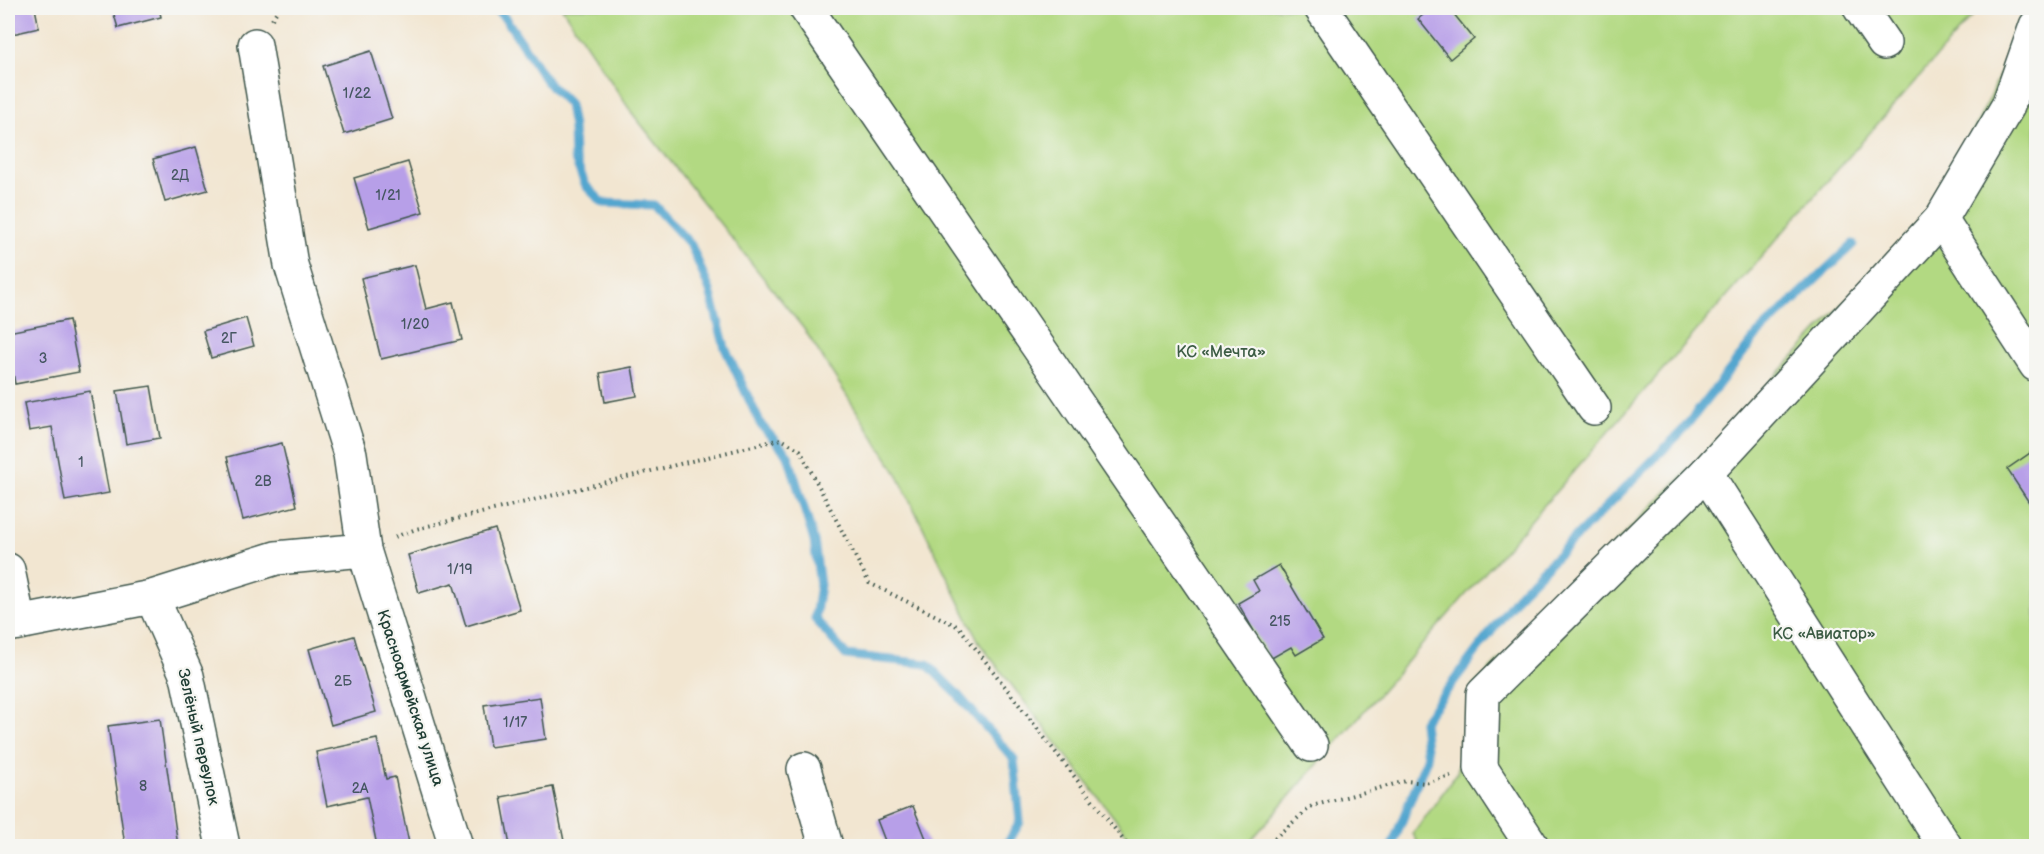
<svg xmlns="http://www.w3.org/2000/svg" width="2044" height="854" font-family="'Balsamiq Sans',sans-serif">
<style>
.green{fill:#b2d982;stroke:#688b5b;stroke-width:1.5}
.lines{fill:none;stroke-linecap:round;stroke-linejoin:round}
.stream{stroke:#53a6cf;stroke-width:9}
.building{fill:#b79fe8}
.minor-casing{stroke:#3f564c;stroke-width:36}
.path{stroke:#3f564c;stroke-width:4;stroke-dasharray:1.5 4.5;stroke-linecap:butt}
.minor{stroke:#fff;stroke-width:33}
.labels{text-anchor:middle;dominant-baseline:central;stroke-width:4.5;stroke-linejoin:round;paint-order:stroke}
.number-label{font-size:14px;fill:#455661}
.park-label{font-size:16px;fill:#3c5c44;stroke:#f6f6f2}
.street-label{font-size:16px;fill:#1f3d34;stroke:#f6f6f2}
</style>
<rect width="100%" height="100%" fill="#f6f6f2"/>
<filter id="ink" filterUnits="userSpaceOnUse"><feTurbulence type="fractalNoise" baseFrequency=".0167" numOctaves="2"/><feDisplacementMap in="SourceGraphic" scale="12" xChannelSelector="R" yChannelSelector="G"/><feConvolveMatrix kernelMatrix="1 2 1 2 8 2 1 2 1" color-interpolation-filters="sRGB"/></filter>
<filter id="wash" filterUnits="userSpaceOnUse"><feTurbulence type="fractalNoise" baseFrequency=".008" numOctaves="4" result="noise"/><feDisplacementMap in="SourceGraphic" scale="24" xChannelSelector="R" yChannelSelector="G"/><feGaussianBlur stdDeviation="1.35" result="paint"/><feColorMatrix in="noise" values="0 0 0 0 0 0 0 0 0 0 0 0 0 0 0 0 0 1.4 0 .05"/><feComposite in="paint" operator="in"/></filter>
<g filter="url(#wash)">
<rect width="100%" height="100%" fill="#f2e6d1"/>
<!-- green -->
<g class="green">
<polygon points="562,8 1979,8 1246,846 1136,846 980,644 896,472 804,329 632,113"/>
<polygon points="2024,8 2036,8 2036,846 1420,846 1413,834 1457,773 1474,685 1696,462 1933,207 1992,94"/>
</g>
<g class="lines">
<!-- stream -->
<g class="stream">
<polyline points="494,8 506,19 547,82 569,104 573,127 574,157 586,186 603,203 654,205 691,245 710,291 725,348 761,425 788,455 814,541 820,585 815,619 846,655 927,664 956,693 1014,759 1020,822 1006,846"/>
<polyline points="1392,846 1427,758 1423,722 1521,592 1683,430 1757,335 1853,244"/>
</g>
</g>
<g id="blocks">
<!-- building -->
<g class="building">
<polygon points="8,8 35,8 39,28 8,35"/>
<polygon points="112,8 159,8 161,17 118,28"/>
<polygon points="1432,8 1449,8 1474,39 1450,59 1418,19"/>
<polygon points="371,51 392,119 344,134 323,66"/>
<polygon points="196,147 208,190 165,202 153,159"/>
<polygon points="408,162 423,212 369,228 354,178"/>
<polygon points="415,265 426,309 453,302 462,340 381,359 361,278"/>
<polygon points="246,318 254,346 211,358 203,331"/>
<polygon points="69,320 79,372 15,384 8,344 8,332"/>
<polygon points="632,367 637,396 605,402 600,373"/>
<polygon points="151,386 160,438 126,444 117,391"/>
<polygon points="90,391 109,493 65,501 52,427 29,431 24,403"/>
<polygon points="282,443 297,506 243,520 227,457"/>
<polygon points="2036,449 2036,513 2007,469"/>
<polygon points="495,529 520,610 466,626 453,583 419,593 408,555"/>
<polygon points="1279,565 1323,639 1296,655 1291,647 1270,659 1238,603 1259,591 1253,580"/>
<polygon points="354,636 376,712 331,725 309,649"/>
<polygon points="540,697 546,739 490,747 484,705"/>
<polygon points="160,719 178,846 125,846 108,726"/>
<polygon points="377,739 386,779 395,777 409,843 393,846 377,846 367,797 327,806 316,752"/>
<polygon points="553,787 565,846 510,846 501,797"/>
<polygon points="913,806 929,846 887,846 877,820"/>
</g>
</g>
</g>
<g filter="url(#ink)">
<use href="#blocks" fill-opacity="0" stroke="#3f564c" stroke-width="1.5"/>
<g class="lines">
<!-- minor casing -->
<g class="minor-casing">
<g id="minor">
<polyline points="806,8 1311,745"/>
<polyline points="1321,8 1594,408"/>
<polyline points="1860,8 1884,43"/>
<polyline points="255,45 291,265 350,454 364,550 456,846"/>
<polyline points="1941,219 2036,365"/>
<polyline points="1706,473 1945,846"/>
<polyline points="8,570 19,623"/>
<polyline points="152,597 187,676 223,846"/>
<polyline points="8,625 152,597 276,558 364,550"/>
<polyline points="804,769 826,846"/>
<polyline points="1532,846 1481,768 1483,694 1706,473 1941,219 2008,106 2036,26"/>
</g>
</g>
<!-- path -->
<g class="path">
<polyline points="272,19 279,8"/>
<polyline points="395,537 416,529 781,439 800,450 869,583 959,627 1128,846"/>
<polyline points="1265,846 1312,806 1406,781 1425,783 1451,776"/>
</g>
<!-- minor -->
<use href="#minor" class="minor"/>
</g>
</g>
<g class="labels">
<!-- number labels -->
<g class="number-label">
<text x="357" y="93">1/22</text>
<text x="180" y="175">2Д</text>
<text x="388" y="195">1/21</text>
<text x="415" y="324">1/20</text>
<text x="229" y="338">2Г</text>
<text x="43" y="358">3</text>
<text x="81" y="462">1</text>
<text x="263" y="481">2В</text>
<text x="460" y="569">1/19</text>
<text x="1280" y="621">215</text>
<text x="343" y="681">2Б</text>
<text x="515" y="722">1/17</text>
<text x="143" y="786">8</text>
<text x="360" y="788">2А</text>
</g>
<!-- park labels -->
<g class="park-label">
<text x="1221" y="352">КС «Мечта»</text>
<text x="1824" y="634">КС «Авиатор»</text>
</g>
<!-- street labels -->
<g class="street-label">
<text transform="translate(410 698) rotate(72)">Красноармейская улица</text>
<text transform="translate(198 737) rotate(77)">Зелёный переулок</text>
</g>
</g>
<!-- margin -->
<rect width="2044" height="854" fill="none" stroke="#f6f6f2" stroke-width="30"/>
</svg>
